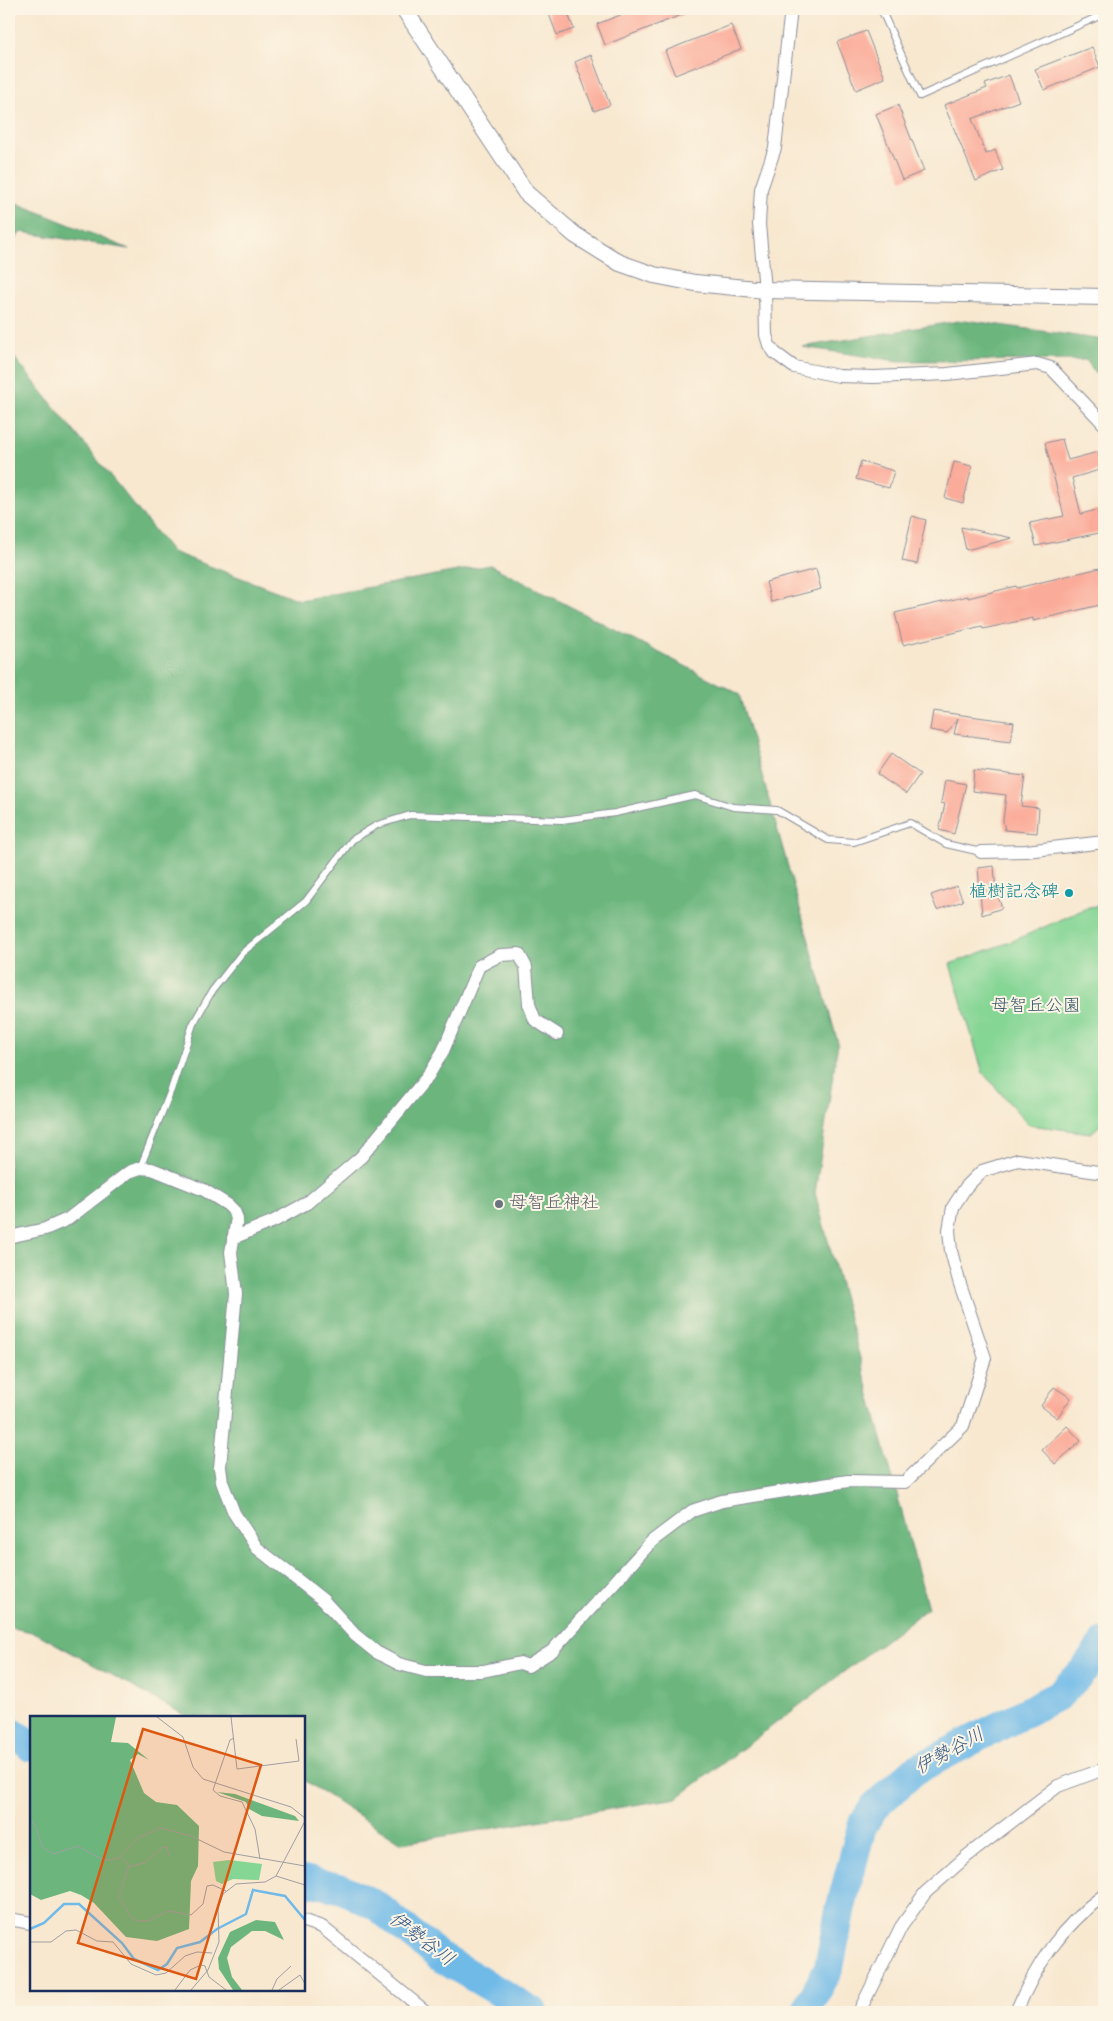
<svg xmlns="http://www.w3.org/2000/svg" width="1113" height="2021" font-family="'Indie Flower','Klee One',sans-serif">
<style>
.green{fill:#85d594;stroke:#508279}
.forest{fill:#6cb67e;stroke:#44726e}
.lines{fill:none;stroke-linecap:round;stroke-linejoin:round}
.river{stroke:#6fbae8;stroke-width:30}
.building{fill:#fbab99}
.service-casing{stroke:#8a8c97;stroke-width:8}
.minor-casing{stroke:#8a8c97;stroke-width:14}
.tertiary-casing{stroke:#8a8c97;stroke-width:18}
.service{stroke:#fff;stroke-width:6}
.minor{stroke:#fff;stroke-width:12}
.tertiary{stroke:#fff;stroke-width:16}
.culture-dot{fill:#0f9aa8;stroke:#fcf5e5;stroke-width:2}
.worship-dot{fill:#6b7280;stroke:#fcf5e5;stroke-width:2}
.labels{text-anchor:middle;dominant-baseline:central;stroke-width:4;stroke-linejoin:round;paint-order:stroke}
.culture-label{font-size:18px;fill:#0d838f;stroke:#fcf5e5;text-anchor:end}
.park-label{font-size:18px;fill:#36586c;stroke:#fcf5e5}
.worship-label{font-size:18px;fill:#5b616d;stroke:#fcf5e5;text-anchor:start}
.water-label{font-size:19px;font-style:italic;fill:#345987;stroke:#fcf5e5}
.inset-river{fill:none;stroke:#6fbae8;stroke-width:2.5}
.inset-road{fill:none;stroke:#a09ea2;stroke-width:1}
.view{fill:#de5710;fill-opacity:0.15;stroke:#de5710;stroke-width:2.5}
.inset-edge{fill:none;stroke:#1b2f5e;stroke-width:2.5}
</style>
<rect width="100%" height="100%" fill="#fcf5e5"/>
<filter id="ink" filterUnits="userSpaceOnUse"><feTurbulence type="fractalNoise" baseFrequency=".02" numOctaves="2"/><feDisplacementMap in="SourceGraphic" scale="10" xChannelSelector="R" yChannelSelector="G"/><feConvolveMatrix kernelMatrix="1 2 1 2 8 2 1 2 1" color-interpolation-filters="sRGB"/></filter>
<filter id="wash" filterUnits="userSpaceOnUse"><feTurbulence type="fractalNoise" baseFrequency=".0096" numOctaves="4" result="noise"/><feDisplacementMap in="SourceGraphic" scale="20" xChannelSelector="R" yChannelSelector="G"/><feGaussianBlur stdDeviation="1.12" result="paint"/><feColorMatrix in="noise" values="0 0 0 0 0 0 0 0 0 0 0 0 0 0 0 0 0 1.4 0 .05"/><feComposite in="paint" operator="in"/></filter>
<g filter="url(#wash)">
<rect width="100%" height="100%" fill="#f8e8d0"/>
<!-- green -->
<polygon class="green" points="1104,905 1104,1122 1091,1133 1029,1125 983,1073 950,964 1015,940 1089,907"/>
<!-- forest -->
<g class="forest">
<polygon points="9,200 129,249 21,232 9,247"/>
<polygon points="965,320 1104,340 1104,385 1086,360 898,361 802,347"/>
<polygon points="9,351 172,552 300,600 490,565 739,694 838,1043 815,1193 928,1608 677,1798 402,1843 304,1780 304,1717 188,1717 36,1633 9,1627"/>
</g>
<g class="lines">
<!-- river -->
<g class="river">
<polyline points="9,1731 25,1741 31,1747"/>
<polyline points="304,1880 343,1889 377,1906 440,1957 533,2012"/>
<polyline points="806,2012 829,1967 841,1906 862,1826 874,1807 915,1770 1059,1695 1085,1669 1104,1643"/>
</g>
</g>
<g id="blocks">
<!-- building -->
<g class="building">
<polygon points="547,9 566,9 574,29 557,35"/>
<polygon points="636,9 694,9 694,10 605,45 597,24"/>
<polygon points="731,25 741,49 675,75 665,51"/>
<polygon points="866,31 885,78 856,90 837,42"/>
<polygon points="1092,47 1100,67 1044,90 1035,69"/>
<polygon points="591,55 610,105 594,111 575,62"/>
<polygon points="1009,75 1019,101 972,119 986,154 995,150 1003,170 976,181 944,105 987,88 985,84"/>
<polygon points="898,105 924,171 902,180 876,114"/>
<polygon points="1062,439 1068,460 1098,452 1103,469 1072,478 1081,514 1104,508 1104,532 1036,546 1030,523 1064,516 1045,443"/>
<polygon points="861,461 894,471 889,488 856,479"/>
<polygon points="954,462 972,466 963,503 945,498"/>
<polygon points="912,516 926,520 917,564 902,561"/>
<polygon points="961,527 1012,538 966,550"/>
<polygon points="1104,567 1104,604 1033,621 1033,618 983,629 982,626 903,645 895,613 968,596 968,598 1016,586 1017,588"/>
<polygon points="816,569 821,589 771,602 766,582"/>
<polygon points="933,711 1014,722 1011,741 954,734 958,718 947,733 930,730"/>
<polygon points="891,754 920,774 906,794 877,774"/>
<polygon points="974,770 1025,776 1021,806 1039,808 1037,833 1005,830 1003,821 1006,795 972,791"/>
<polygon points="945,780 966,784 954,834 939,830 945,804 941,803"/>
<polygon points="994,866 996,891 1002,908 982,915 978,868"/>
<polygon points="957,886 963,901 937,910 931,895"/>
<polygon points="1054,1387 1071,1398 1057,1418 1041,1406"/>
<polygon points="1067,1426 1081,1441 1055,1464 1042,1450"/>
</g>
</g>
</g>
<g filter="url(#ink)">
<use href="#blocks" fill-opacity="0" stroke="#8a8c97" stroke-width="1"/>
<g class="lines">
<!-- service casing -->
<g class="service-casing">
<g id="service">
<polyline points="881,9 920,96 1104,14"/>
<polyline points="140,1168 171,1090 193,1024 212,991 242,953 306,901 352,840 377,825 410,815 562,820 615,813 695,795 733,807 777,810 828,840 854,842 910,823 946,844 981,852"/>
</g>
</g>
<!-- minor casing -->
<g class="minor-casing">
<g id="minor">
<polyline points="791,9 775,148 761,189 759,224 765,290 766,335 769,345 775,353 794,367 839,376 874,377 947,374 1037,364 1051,368 1104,424"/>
<polyline points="981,852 1026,851 1104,842"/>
<polyline points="9,1237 45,1229 68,1219 129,1172 140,1168 152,1169 204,1190 228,1205 234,1211 237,1218 231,1252 236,1294 220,1467 222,1482 234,1513 257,1548 323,1600 355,1635 376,1652 399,1664 426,1671 483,1671 520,1663 528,1666 552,1651 652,1541 692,1511 722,1501 848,1481 905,1482 963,1426 985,1358 959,1281 951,1251 949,1230 953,1207 966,1187 982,1171 1018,1160 1104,1173"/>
<polyline points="233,1238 274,1221 307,1203 361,1157 428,1076 443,1051 479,966 500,955 519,954 526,967 529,1004 535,1020 557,1034"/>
<polyline points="9,1919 31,1923"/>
<polyline points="304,1921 322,1927 426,2012"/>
<polyline points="859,2012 901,1927 925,1893 967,1856 1058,1786 1104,1769"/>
<path d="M1016 2012C1036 1964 1062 1926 1104 1895"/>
</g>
</g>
<!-- tertiary casing -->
<g class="tertiary-casing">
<polyline id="tertiary" points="404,9 526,193 575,235 620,263 654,275 695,283 765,290 1104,297"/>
</g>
<!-- service -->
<use href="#service" class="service"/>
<!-- minor -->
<use href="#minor" class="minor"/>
<!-- tertiary -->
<use href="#tertiary" class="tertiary"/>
</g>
</g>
<!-- markers -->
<circle class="culture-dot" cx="1069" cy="893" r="5"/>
<circle class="worship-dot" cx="499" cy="1204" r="5"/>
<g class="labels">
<!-- culture labels -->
<g class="culture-label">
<text x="1059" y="893">植樹記念碑</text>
</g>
<!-- park labels -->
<g class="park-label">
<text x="1036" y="1007">母智丘公園</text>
</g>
<!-- worship labels -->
<g class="worship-label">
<text x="509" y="1204">母智丘神社</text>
</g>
<!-- water labels -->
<g class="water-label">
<text transform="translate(950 1752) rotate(-29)">伊勢谷川</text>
<text transform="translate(421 1940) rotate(37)">伊勢谷川</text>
</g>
</g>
<!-- overview -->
<g transform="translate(30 1716)">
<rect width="275" height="275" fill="#f8e8d0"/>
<path d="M199 144 232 148 229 164 203 163 192 168 186 165 183 146Z" fill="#85d594"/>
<path d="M0 1H86L81 26 98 27 119 44 108 38 100 44 114 77 126 86 147 89 169 110 168 150 161 165 159 213 127 225 96 221 64 187 51 179 40 175 11 184 0 178ZM187 76 205 78 265 100 269 105 232 100 219 93 216 86ZM226 204 245 206 254 224 235 215H222L201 231 197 242 202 261 212 274H203L189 253 188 242 200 216Z" fill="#6cb67e"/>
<path class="inset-river" d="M0 213 14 207 34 188H49L92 227 104 243 128 254 137 248 147 232 170 226 187 213 216 198 223 174 255 180 275 204"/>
<path class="inset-road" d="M127 1 153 21 163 51 173 63 261 91 275 102M201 1 207 53 269 45 266 23M204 22 200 24 183 74 190 80 212 86 225 113 230 143M0 103 6 111 12 131 23 138 48 130 71 143 81 144 90 141 108 122 130 112 161 120 194 136 275 150M90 141 99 149 89 181 100 200 107 205H118L138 195 161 199 173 188 177 170 183 169 196 175M98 151 114 147 133 131H137L139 140M246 160 275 169M0 226H21L36 215 46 214 67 225 83 226 101 248 126 259 136 257 155 240 167 236 182 237M145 274 160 254 171 249 175 250 179 261 196 274M161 274 178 254 189 226 188 192 193 178 206 168 235 166 246 160 275 105M242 274 247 263 261 250M249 274 270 259 275 268"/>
<path class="view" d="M113 13 231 49 166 263 48 227Z"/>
<rect width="275" height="275" class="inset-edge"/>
</g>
<!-- margin -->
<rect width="1113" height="2021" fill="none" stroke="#fcf5e5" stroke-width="30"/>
</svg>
